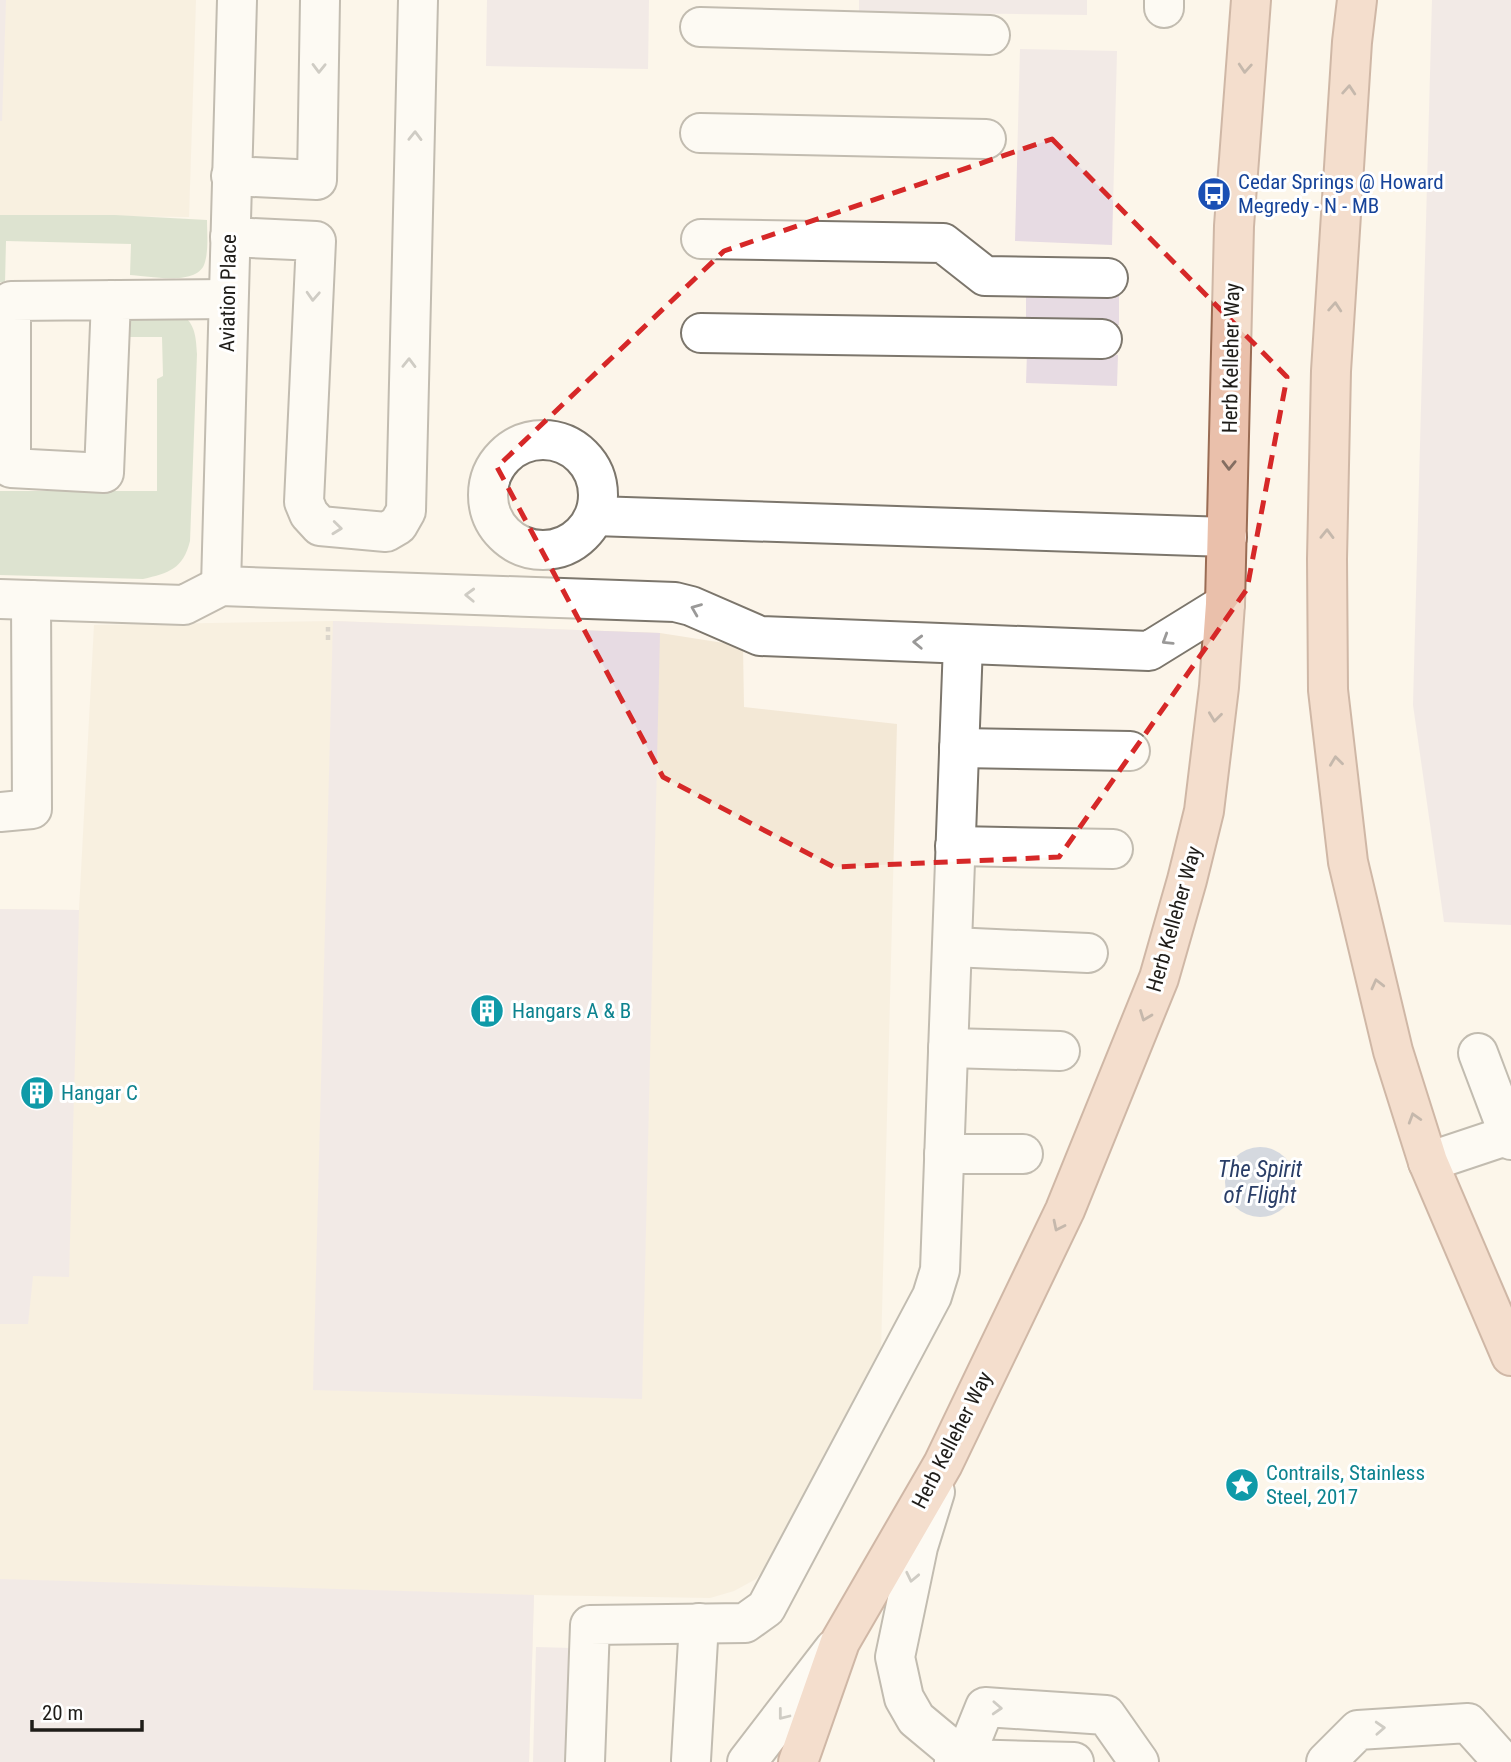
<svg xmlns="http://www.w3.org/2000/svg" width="1511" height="1762" font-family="'Roboto Condensed',sans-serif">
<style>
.built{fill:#f3e8d6}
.green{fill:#b9cdb1}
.water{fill:#a6b5d3}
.building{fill:#e7dbe3}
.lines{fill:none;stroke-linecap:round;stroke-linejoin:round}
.minor-casing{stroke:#7c766c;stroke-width:42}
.major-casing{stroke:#9a6c54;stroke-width:42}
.path{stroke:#b4aea6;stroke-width:4.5;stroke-dasharray:5 3.5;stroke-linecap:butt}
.minor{stroke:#fff;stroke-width:38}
.major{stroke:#eac0ab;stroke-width:38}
.oneway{stroke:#9a9998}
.oneway2{stroke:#846e62}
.marked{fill:none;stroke:#d62828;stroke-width:5;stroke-dasharray:14 9;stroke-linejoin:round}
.labels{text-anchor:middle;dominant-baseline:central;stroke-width:6;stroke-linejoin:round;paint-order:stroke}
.transit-label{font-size:21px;fill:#164399;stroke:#fff;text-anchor:start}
.street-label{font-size:21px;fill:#1f1d19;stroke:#fff}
.culture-label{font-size:21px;fill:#0d838f;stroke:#fff;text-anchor:start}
.water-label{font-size:23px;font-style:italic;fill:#2a3e67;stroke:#fff}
</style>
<rect width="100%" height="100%" fill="#fcf5ea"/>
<!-- built -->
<g class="built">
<polygon points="0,0 196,0 189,217 0,215"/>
<polygon points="333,621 660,633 743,646 744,707 897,724 881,1351 770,1563 756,1579 734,1591 710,1598 534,1595 529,1762 0,1762 0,909 79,910 94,625"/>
</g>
<!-- green -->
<g class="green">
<path d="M0 215H115L207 220C207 233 209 252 204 265 195 286 149 276 130 275L131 244 6 241 5 283 0 282Z"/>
<path d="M129 314 184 316C196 326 196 340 197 354L190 541C183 569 169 573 143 579L0 575V491H157V379L163 376 162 337H128Z"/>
</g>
<!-- water -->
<circle class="water" cx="1260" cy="1182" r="35"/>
<!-- building -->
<g class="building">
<polygon points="0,0 6,0 2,121 0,121"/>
<polygon points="487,0 649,0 648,69 486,66"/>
<polygon points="859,0 1087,0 1087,15 859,12"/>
<polygon points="1432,0 1511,0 1511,925 1444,922 1413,705"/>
<polygon points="1020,49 1117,51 1112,245 1015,241"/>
<polygon points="1026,293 1119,294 1119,325 1026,325"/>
<polygon points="1027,352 1118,355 1117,386 1026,383"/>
<polygon points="333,621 660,633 642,1399 313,1390"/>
<polygon points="0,909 79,910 69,1277 33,1276 28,1324 0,1324"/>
<polygon points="0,1579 534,1595 529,1762 0,1762"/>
<polygon points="536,1647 570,1648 567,1762 533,1762"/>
</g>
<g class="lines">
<!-- minor casing -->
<g class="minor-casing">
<g id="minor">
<polyline points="1164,0 1164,8"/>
<polyline points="700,27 990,35"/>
<polyline points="700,133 986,139"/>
<polyline points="231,176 317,180 320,0"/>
<polyline points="230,237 316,241 304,502 309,514 320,526 386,532 398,525 406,511 418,0"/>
<polyline points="701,239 943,243 985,276 1108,278"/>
<polyline points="111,300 104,473 11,468 11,301 228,299"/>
<polyline points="701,333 1102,339"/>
<circle cx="543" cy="495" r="55"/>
<polyline points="595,516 1227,537"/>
<polyline points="221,586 237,0"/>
<polyline points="0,599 184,605 221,586 675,602 691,606 760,636 1149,651 1225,604"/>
<polyline points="959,748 1130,751"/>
<polyline points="0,812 32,809 31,600"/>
<polyline points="955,846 1113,849"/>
<polyline points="952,947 1088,953"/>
<polyline points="948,1048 1060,1051"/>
<polyline points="1478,1053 1509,1135"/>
<polyline points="944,1154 1023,1154"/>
<polyline points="1428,1162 1509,1135 1511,1140"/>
<polyline points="935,1492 918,1547 895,1657 904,1698 916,1719 964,1759 985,1707 1106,1715 1139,1762"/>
<polyline points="691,1760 699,1623"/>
<polyline points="585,1762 590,1625 745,1623 766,1608 932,1296 940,1270 963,644"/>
<polyline points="747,1762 834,1649"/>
<polyline points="954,1762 964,1759 1074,1762"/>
<polyline points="1326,1762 1358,1730 1468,1723 1503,1762"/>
</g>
</g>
<!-- major casing -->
<g class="major-casing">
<g id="major">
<polyline points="1357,0 1352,42 1331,371 1327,559 1328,690 1348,862 1393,1051 1428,1162 1511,1356"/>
<polyline points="798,1762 840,1642 943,1464 1065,1210 1159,978 1187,880 1204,811 1219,687 1225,604 1234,226 1251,0"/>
</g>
</g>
<!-- path -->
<polyline class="path" points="328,640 328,627"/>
<!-- minor -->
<use href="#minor" class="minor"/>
<!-- major -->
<use href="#major" class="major"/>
</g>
<!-- one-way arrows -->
<defs><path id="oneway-chevron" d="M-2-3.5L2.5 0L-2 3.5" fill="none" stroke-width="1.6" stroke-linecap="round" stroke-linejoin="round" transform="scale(1.75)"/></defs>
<g class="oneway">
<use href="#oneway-chevron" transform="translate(319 68) rotate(91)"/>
<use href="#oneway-chevron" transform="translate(415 136) rotate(-89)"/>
<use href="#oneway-chevron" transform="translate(313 296) rotate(93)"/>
<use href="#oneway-chevron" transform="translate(409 363) rotate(-89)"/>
<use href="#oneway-chevron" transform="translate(337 528) rotate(6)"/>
<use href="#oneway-chevron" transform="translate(470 595) rotate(-178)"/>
<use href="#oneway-chevron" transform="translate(696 609) rotate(-158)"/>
<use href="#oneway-chevron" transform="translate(1167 640) rotate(148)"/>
<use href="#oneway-chevron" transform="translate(918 642) rotate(-178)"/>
<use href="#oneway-chevron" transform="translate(912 1577) rotate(102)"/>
<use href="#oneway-chevron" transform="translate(997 1708) rotate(3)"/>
<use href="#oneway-chevron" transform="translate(783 1715) rotate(128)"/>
<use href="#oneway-chevron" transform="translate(1380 1728) rotate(-3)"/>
</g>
<g class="oneway2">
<use href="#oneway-chevron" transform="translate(1245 68) rotate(94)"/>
<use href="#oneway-chevron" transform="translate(1349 90) rotate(-86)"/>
<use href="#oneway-chevron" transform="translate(1335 307) rotate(-86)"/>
<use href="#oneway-chevron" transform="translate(1229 465) rotate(91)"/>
<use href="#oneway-chevron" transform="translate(1327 534) rotate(-89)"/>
<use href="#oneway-chevron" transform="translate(1215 717) rotate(97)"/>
<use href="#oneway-chevron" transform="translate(1336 761) rotate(-97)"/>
<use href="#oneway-chevron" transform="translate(1377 984) rotate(-104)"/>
<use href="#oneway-chevron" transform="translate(1145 1016) rotate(111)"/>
<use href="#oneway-chevron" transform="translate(1414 1118) rotate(-107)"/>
<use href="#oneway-chevron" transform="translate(1058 1226) rotate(116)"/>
</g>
<!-- marked area -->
<path d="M0 0H1511V1762H0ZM1052 139 1287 377 1247 589 1059 857 834 867 663 777 497 467 724 251Z" fill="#fcf5ea" fill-opacity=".55" fill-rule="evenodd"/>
<path class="marked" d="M1052 139 1287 377 1247 589 1059 857 834 867 663 777 497 467 724 251Z"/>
<!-- icons -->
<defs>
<g id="bus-disc" transform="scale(1.75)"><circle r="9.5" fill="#1a4fb4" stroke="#fff"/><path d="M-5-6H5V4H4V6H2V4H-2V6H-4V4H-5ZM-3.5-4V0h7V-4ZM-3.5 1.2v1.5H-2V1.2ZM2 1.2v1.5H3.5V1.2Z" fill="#fff"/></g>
<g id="building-disc" transform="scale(1.75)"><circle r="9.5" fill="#0f9aa8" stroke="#fff"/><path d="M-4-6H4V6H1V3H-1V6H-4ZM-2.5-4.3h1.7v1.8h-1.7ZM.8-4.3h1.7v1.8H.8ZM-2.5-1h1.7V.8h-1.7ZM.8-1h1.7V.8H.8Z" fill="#fff"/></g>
<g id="sight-disc" transform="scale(1.75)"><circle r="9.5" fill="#0f9aa8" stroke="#fff"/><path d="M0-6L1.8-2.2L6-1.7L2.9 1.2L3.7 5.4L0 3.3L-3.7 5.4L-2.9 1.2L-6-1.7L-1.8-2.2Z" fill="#fff"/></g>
</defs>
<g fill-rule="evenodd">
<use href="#bus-disc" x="1214" y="194"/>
<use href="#building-disc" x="487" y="1011"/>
<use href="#building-disc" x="37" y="1093"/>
<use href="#sight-disc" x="1242" y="1485"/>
</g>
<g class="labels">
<!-- transit labels -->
<g class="transit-label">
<text x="1238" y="182">Cedar Springs @ Howard<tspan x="1238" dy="24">Megredy - N - MB</tspan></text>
</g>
<!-- street labels -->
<g class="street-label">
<text transform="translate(228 293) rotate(-89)">Aviation Place</text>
<text transform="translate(1231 358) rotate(-89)">Herb Kelleher Way</text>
<text transform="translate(1174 919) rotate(-74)">Herb Kelleher Way</text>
<text transform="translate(952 1440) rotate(-63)">Herb Kelleher Way</text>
</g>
<!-- culture labels -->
<g class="culture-label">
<text x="512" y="1011">Hangars A &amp; B</text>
<text x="61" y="1093">Hangar C</text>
<text x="1266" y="1473">Contrails, Stainless<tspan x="1266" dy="24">Steel, 2017</tspan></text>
</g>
<!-- water labels -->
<g class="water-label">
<text x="1260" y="1169">The Spirit<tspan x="1260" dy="26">of Flight</tspan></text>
</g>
</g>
<!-- scale -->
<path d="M32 1720v10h110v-10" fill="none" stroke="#1f1d19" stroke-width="3.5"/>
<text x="42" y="1720" font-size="21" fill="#1f1d19" stroke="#ffffff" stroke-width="5" paint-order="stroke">20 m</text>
</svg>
